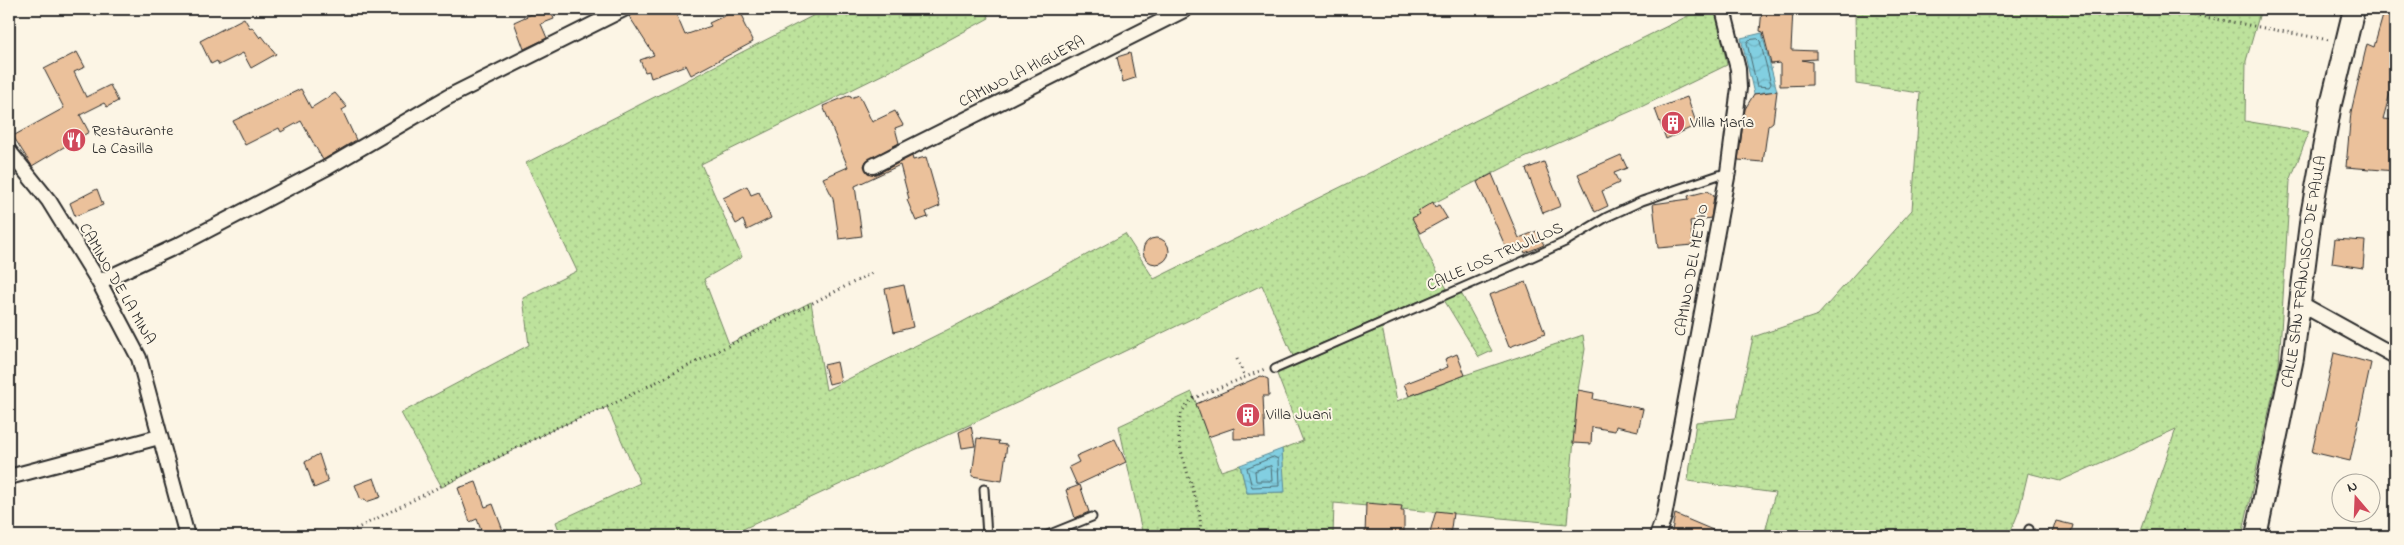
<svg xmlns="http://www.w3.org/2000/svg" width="2404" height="545" font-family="'Indie Flower',sans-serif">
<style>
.grass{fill:url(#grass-dots);stroke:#748664}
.water{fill:url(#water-waves);stroke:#5f8d98}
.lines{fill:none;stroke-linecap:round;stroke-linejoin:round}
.shore{stroke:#4e6d74;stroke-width:1}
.building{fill:#ebc19b;stroke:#2b2b2b}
.service-casing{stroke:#2b2b2b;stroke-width:11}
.minor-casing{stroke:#2b2b2b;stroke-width:18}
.secondary-casing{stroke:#2b2b2b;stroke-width:24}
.path{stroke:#2b2b2b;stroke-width:3;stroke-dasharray:1 4;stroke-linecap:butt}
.service{stroke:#fcf5e5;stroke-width:7}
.minor{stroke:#fcf5e5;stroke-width:14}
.secondary{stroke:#fcf5e5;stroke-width:20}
.labels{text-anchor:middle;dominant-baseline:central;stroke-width:4;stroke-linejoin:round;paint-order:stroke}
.street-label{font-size:16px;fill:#2b2b2b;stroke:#fcf5e5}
.poi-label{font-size:16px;fill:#2b2b2b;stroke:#fcf5e5;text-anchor:start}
</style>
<defs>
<pattern id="grass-dots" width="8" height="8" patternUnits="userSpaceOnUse" patternTransform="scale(1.25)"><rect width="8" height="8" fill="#bde29c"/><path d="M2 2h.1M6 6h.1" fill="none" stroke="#a3c287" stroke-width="1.8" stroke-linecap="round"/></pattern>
<pattern id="water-waves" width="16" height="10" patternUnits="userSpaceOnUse" patternTransform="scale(1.25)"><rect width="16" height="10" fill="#82cfe1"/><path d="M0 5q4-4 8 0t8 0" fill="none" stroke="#70b2c1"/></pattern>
</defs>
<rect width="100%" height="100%" fill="#fcf5e5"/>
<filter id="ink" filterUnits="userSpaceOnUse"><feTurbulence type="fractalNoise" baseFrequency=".02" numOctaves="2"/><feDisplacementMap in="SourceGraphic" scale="10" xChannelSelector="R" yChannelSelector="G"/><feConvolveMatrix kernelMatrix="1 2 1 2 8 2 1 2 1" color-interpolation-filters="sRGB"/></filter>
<g filter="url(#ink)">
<!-- grass -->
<g class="grass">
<polygon points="826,9 986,9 989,18 906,63 701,164 742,257 704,279 729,344 811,302 826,390 953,327 1125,234 1154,279 1702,9 1716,9 1727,65 1643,106 1513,163 1418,211 1420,214 1413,218 1426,251 1447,289 1293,356 1262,285 1021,401 728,536 561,536 556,522 640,483 607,407 556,428 442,487 401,413 529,345 523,298 577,271 526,163"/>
<polygon points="1855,9 2261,9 2246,61 2245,121 2309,132 2290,181 2279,365 2242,536 2139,536 2176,429 2060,481 2028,473 2019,511 2009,536 1764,536 1775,493 1688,481 1696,422 1736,418 1753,337 1818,315 1912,210 1920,93 1856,84"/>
<polygon points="1461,293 1492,351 1479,357 1444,300"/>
<polygon points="1382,327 1397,401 1465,375 1583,335 1585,349 1578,390 1567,524 1334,503 1333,536 1143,536 1119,426 1192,392 1221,471 1240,465 1247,493 1284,492 1282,449 1303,441 1277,374"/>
</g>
<!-- water -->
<g class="water">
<polygon points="1762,33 1777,91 1754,94 1741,38"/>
<polygon points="1282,449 1285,492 1247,493 1240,465"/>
</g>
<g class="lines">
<!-- shore -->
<g class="shore">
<polygon points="1758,39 1760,41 1771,84 1769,87 1757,86 1747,43 1749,40"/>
<polygon points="1274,457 1278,459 1279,486 1252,487 1247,468"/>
<polygon points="1271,466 1272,481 1256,481 1255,471"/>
</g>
</g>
<!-- building -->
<g class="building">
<polygon points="543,9 550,9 554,19 541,24 547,38 524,49 514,22"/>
<polygon points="643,9 674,9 685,35 711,26 709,23 739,9 745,21 743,22 753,42 691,75 686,65 651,78 649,71 645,72 640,60 654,55 629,16"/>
<polygon points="1762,9 1793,9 1791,50 1816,51 1816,59 1802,60 1812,62 1812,85 1780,86 1780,63 1771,64 1763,32 1760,31"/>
<polygon points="2384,12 2395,16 2395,75 2383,119 2395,120 2395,171 2346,167 2351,112 2367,44 2374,47"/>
<polygon points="244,18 250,28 252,27 260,38 262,36 276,54 251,68 243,53 219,65 217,61 211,64 200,41"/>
<polygon points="77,52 85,67 74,72 86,97 110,85 118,101 107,107 104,103 80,115 89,132 32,166 13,136 64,108 44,69"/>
<polygon points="1130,53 1135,78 1123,82 1117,57"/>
<polygon points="301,89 311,108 335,93 347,107 342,110 356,140 323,160 301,121 281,132 279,128 245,145 233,121"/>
<polygon points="1777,91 1773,122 1768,126 1763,162 1738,160 1745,109 1754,94"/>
<polygon points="850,95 851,98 859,95 872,122 895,111 903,125 895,128 899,143 866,161 864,166 868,173 877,174 912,156 913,160 926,157 940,206 926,212 928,217 916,221 907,200 909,199 900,165 855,186 862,236 839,239 833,198 823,178 848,167 823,106"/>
<polygon points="1687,97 1697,125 1666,139 1655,109"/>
<polygon points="1621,155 1627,168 1614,173 1619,183 1602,191 1608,206 1595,212 1578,174"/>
<polygon points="1544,162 1561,206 1543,213 1526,169"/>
<polygon points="1492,174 1519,238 1537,231 1544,245 1525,253 1521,244 1507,250 1477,182"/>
<polygon points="747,186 751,195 759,192 771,218 747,230 743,220 736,224 723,198"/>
<polygon points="97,189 103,205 75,216 70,203"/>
<polygon points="1708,191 1714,196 1711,218 1690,221 1693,245 1658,248 1653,204 1689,199 1688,196"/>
<polygon points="1433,202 1435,207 1439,205 1447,218 1420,233 1412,218 1420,214 1418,211"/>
<circle cx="1156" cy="251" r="13"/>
<polygon points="2335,239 2365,241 2363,268 2332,263"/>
<polygon points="1526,282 1545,334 1509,347 1489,295"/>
<polygon points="904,285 913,327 894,332 885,289"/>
<polygon points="2334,353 2371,363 2350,461 2312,452"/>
<polygon points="1457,354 1465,375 1409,396 1404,384 1448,367 1445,359"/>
<polygon points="837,362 841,381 829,384 824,365"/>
<polygon points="1261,376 1268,379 1269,396 1263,396 1265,438 1234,439 1234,428 1208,437 1196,404"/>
<polygon points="1578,390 1594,393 1593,399 1643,409 1638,431 1616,426 1615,431 1592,427 1591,444 1573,443"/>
<polygon points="971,426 975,446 962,448 959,432"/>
<polygon points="977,438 999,441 998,444 1007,445 1002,481 972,476"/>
<polygon points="1115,439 1126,462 1077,485 1069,467 1079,462 1076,456"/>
<polygon points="319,454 328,482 314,488 305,462"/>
<polygon points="374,478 381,497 366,502 365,499 361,500 355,485"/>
<polygon points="476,482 485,507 493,504 505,536 483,536 477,519 470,522 458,488"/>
<polygon points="1080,485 1089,512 1075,518 1066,490"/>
<polygon points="1366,503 1402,506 1401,511 1404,511 1404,532 1401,532 1401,536 1365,535"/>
<polygon points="1436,511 1453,513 1450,536 1430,532"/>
<polygon points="1675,514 1727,536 1671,536"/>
<polygon points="2056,521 2073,525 2070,536 2051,536"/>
</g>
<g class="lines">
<!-- service casing -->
<g class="service-casing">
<g id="service">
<polyline points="1275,369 1519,263 1565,242 1607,217 1642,201 1728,172"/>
<polyline points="984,489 987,536"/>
<polyline points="1045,536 1092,517"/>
<polyline points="2027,536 2029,529"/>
</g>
</g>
<!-- minor casing -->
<g class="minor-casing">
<g id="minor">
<polyline points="9,151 49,201 99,282 139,358 187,536"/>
<polyline points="873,166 1186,9"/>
<polyline points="99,282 179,245 328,167 448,97 624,9"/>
<polyline points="2301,304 2395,356"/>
<polyline points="9,477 159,437"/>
<polyline points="1657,536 1664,517 1728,172 1739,88 1738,69 1723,9"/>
</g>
</g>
<!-- secondary casing -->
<g class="secondary-casing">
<g id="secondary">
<path id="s1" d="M2256 536 2293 358 2311 216 2331 104 2354 9"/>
</g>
</g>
<!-- path -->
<g class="path">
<polyline points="2175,9 2205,17 2329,40"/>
<polyline points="1237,359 1245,377"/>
<polyline points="342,536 556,428 607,407 872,273"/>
<path d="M1199 536C1210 499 1152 429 1194 398L1265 369"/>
</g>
<!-- service -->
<use href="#service" class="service"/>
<!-- minor -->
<use href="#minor" class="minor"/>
<!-- secondary -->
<use href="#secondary" class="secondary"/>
</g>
</g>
<!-- icons -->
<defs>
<g id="building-disc" transform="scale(1.25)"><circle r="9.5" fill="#d1495b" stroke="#fcf5e5"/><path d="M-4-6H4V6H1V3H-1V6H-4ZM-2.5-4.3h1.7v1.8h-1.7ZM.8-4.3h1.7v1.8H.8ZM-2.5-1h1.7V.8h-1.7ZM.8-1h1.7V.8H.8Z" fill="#fff"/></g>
<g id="restaurant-disc" transform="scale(1.25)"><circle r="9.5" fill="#d1495b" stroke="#fcf5e5"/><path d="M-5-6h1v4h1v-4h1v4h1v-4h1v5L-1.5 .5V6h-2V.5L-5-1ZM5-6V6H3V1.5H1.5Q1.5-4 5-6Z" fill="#fff"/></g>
</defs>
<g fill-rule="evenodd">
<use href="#building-disc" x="1673" y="123"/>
<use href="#restaurant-disc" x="74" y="140"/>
<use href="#building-disc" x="1248" y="415"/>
</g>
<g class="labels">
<!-- street labels -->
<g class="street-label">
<text transform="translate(1022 72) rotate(-27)">CAMINO LA HIGUERA</text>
<text transform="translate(1495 257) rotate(-24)">CALLE LOS TRUJILLOS</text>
<text transform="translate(1692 270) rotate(-80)">CAMINO DEL MEDIO</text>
<text stroke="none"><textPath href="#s1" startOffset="269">CALLE SAN FRANCISCO DE PAULA</textPath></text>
<text transform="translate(117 284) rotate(60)">CAMINO DE LA MINA</text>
</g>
<!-- poi labels -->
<g class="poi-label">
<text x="1690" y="123">Villa María</text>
<text x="92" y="131">Restaurante<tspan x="92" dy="18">La Casilla</tspan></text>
<text x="1266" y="415">Villa Juani</text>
</g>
</g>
<!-- margin -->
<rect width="2404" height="545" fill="none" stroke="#fcf5e5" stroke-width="30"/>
<rect x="15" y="15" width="2374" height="515" fill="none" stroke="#2b2b2b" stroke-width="2" filter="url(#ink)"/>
<!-- north arrow -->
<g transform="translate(2356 498) rotate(341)"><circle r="24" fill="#fcf5e5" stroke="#a8a49b"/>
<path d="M0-4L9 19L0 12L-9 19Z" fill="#d1495b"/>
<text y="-8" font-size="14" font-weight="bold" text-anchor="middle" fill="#2b2b2b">N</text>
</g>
</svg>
